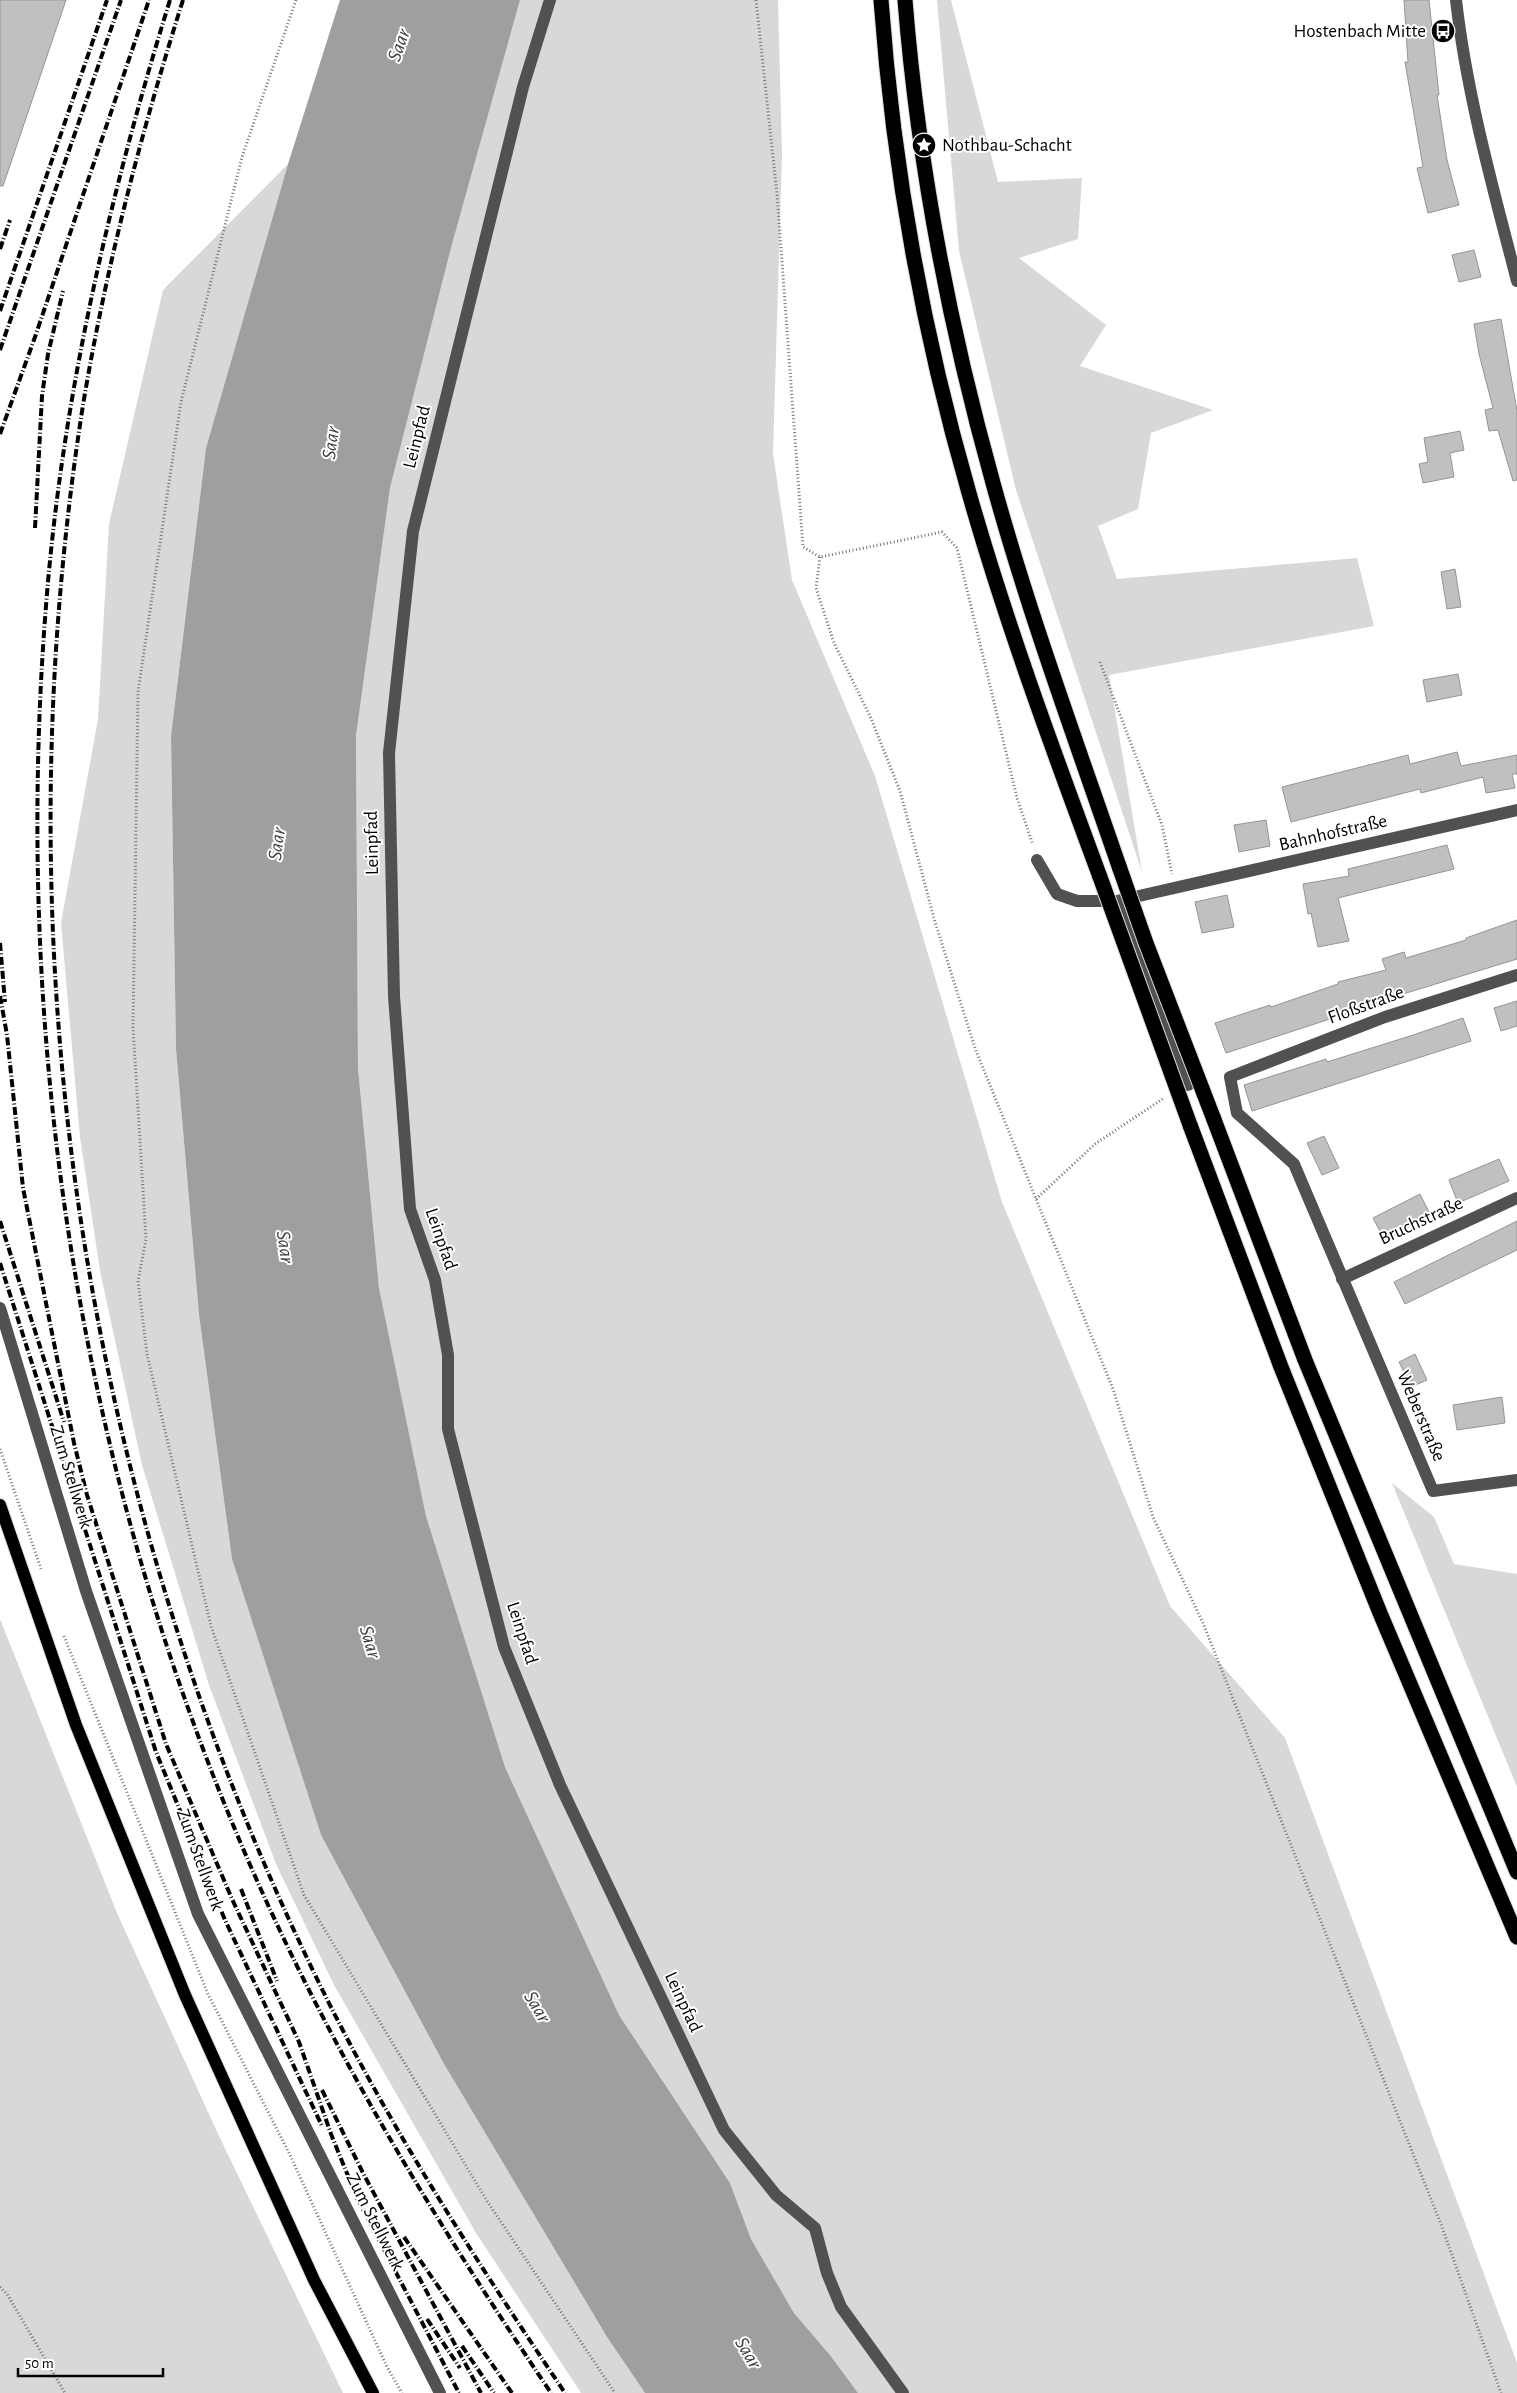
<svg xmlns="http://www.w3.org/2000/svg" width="1517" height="2393" font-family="'Alegreya Sans',sans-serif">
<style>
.green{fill:#d8d8d8}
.water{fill:#9f9f9f}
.building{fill:#c0c0c0;stroke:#959595}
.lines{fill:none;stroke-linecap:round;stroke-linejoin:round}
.major-casing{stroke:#dbdbdb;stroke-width:14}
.highway-casing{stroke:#dbdbdb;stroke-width:17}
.path{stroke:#737373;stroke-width:3;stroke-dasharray:1 2.5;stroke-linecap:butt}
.minor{stroke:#515151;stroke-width:12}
.major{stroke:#000;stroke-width:12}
.highway{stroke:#000;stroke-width:15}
.rail{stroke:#000;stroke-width:4;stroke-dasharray:8 2.5 1 2.5;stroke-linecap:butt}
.highway-bridge-casing{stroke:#dbdbdb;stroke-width:17;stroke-linecap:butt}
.highway-bridge{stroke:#000;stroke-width:15}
.labels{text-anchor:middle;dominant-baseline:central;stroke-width:4;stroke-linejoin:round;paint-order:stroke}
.poi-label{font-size:19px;fill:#000;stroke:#fff;text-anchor:end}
.street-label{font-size:19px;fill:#000;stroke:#fff}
.water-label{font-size:20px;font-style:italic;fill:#404040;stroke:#fff}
</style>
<rect width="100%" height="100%" fill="#fff"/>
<!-- green -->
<g class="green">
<polygon points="520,0 778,0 782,155 773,454 792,580 875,776 1002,1202 1170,1606 1285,1738 1517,2363 1517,2393 858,2393 830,2355 794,2313 751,2239 730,2183 619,2015 505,1767 426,1516 379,1289 358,1068 356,736 390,488 451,248"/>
<polygon points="937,0 951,0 998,182 1082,178 1078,239 1019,258 1106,325 1080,366 1213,410 1151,433 1138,509 1098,526 1117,579 1357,558 1374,626 1109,675 1142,872 1016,490 959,251"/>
<polygon points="288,164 206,448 171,736 176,1049 199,1315 232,1559 321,1835 444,2064 607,2337 645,2393 581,2393 476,2233 334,1985 276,1864 209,1685 142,1465 100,1271 80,1137 61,923 98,719 109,524 163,290"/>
<polygon points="1392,1483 1434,1517 1454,1564 1517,1574 1517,1787"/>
<polygon points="0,1619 117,1913 219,2136 343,2393 0,2393"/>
</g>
<!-- water -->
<polygon class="water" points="340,0 520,0 451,248 390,488 356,736 358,1068 379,1288 426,1516 505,1767 619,2015 730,2183 751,2239 794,2313 830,2355 858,2393 645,2393 607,2337 444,2064 321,1835 232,1559 199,1315 176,1049 171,736 206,448 288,164"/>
<!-- building -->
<g class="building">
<polygon points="0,0 66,0 3,186 0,186"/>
<polygon points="1404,0 1429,0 1439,95 1437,95 1447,160 1459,205 1428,213 1417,168 1423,167 1405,62 1408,62"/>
<polygon points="1474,250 1481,277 1459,282 1452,255"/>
<polygon points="1501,319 1517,411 1517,480 1513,481 1498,430 1489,431 1485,410 1493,408 1479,354 1474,324"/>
<polygon points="1460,431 1464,450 1450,453 1454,477 1423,483 1419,464 1428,462 1424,438"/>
<polygon points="1455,569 1461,607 1447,609 1441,572"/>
<polygon points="1458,674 1462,695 1427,702 1423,680"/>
<polygon points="1457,752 1461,766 1517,755 1517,774 1512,774 1515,788 1486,793 1483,777 1421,793 1420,789 1291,822 1282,787 1408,755 1410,764"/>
<polygon points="1266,820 1270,846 1239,852 1234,825"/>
<polygon points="1447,845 1454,869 1338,898 1349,941 1318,947 1311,913 1308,914 1303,884 1349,876 1348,869"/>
<polygon points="1227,895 1234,927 1202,933 1195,902"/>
<polygon points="1517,920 1517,959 1377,1002 1378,1007 1333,1018 1226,1053 1215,1023 1270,1005 1271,1007 1338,984 1338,982 1386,970 1382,959 1404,952 1406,958 1466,940 1466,938"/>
<polygon points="1517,1001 1517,1026 1501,1031 1494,1008"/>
<polygon points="1463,1018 1471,1041 1252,1111 1244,1085 1326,1059 1327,1062 1410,1036"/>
<polygon points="1324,1136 1339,1168 1322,1175 1307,1143"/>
<polygon points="1499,1159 1509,1181 1458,1203 1449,1180"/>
<polygon points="1420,1194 1431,1216 1384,1239 1373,1218"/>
<polygon points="1517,1221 1517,1250 1405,1304 1394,1282"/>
<polygon points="1415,1354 1427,1380 1411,1387 1399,1362"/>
<polygon points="1502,1397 1505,1423 1457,1430 1453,1405"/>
</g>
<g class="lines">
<!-- major casing -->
<g class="major-casing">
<polyline id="major" points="0,1505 76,1725 185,1995 314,2280 373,2393"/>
</g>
<!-- highway casing -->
<g class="highway-casing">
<g id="highway">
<path d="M881 0C893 166 923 333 969 493 1006 623 1053 750 1100 877"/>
<path d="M905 0C918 164 949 325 993 483 1029 614 1076 741 1120 869"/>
<polyline points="1213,1117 1305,1360 1517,1872"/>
<polyline points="1190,1125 1281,1367 1380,1613 1517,1937"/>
</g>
</g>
<!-- path -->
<g class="path">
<polyline points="296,0 242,157 181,402 138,692 133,1027 146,1239 138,1281 147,1354 211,1626 304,1895 487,2201 615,2393"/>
<polyline points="756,0 777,194 803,547 820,557 942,532 957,548 1017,798 1033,845"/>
<polyline points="820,557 816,588 834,643 870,716 900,791 935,922 975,1048 1113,1389 1153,1517 1203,1623 1442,2227 1501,2393"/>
<polyline points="1100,662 1162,825 1172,874"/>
<polyline points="1036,1199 1095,1144 1164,1098"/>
<polyline points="0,1449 41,1569"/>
<polyline points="64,1636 208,1994 290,2155 387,2367 402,2393"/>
<polyline points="0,2287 7,2294 65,2393"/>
</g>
<!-- minor -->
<g class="minor">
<polyline points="550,0 523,87 413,531 389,753 394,996 410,1209 435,1280 448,1355 448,1429 504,1647 560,1785 724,2130 776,2195 815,2228 827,2273 841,2307 903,2393"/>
<path d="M1456 0C1467 96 1493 188 1517 281"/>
<polyline points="1037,860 1057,894 1077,901 1117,901 1517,810"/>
<polyline points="1117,901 1188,1085"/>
<polyline points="1517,975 1385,1017 1230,1077 1237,1113 1294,1164 1433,1491 1517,1480"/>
<polyline points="1342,1279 1517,1198"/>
<polyline points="0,1308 86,1591 198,1914 440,2393"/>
</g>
<!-- major -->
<use href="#major" class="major"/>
<!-- highway -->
<use href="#highway" class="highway"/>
<!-- rail -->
<g class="rail">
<path d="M170 0C109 197 62 399 46 606 9 1071 91 1550 299 1970 372 2118 459 2256 551 2393"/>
<path d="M183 0C141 133 106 267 83 405 0 933 77 1476 307 1958 379 2111 471 2253 565 2393"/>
<polyline points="0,249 10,220"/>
<polyline points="0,311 107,0"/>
<polyline points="0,350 121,0"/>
<polyline points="0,434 35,337 149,0"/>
<polyline points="35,528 42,396 48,354 63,291"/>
<polyline points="0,943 5,1002"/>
<polyline points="0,996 7,1035 23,1188 74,1443 87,1495 166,1744 232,1899 299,2042 331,2134 357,2198 459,2393"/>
<polyline points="0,1221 64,1422"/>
<polyline points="0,1263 156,1752 225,1920 322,2126"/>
<polyline points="241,1889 277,1981"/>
<polyline points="322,2090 363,2173 481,2393"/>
<polyline points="404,2237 512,2393"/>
<polyline points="427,2319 460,2368"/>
<polyline points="462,2346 494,2393"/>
</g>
<!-- highway-bridge casing -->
<g class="highway-bridge-casing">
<g id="highway-bridge">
<polyline points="1120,869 1146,943 1213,1117"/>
<polyline points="1100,877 1190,1125"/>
</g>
</g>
<!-- highway-bridge -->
<use href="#highway-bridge" class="highway-bridge"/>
</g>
<!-- icons -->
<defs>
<g id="bus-disc" transform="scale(1.25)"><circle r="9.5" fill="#000" stroke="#fff"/><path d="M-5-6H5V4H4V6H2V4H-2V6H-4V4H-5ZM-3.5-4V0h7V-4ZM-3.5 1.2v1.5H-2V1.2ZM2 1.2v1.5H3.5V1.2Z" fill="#fff"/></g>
<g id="sight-disc" transform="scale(1.25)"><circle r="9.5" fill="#000" stroke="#fff"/><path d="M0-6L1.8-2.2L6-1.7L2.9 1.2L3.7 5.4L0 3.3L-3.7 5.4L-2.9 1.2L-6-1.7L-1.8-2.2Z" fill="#fff"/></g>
</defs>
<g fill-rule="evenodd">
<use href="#bus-disc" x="1443" y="31"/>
<use href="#sight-disc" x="924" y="145"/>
</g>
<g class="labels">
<!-- poi labels -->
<g class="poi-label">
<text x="1426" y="31">Hostenbach Mitte</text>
<text x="942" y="145" text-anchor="start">Nothbau-Schacht</text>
</g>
<!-- street labels -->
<g class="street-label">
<text transform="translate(417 437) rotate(-76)">Leinpfad</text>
<text transform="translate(1333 833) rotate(-13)">Bahnhofstraße</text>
<text transform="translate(372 843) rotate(-91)">Leinpfad</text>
<text transform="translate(1366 1005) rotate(-20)">Floßstraße</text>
<text transform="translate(1421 1221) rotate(-25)">Bruchstraße</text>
<text transform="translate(441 1239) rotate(71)">Leinpfad</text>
<text transform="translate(1421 1416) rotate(67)">Weberstraße</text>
<text transform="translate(71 1477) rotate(73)">Zum Stellwerk</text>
<text transform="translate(522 1633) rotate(72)">Leinpfad</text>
<text transform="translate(200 1860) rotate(70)">Zum Stellwerk</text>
<text transform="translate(683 2002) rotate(65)">Leinpfad</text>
<text transform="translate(375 2222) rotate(63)">Zum Stellwerk</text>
</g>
<!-- water labels -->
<g class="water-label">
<text transform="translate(399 45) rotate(-71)">Saar</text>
<text transform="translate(331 443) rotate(-82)">Saar</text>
<text transform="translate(277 844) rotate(-82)">Saar</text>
<text transform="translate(285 1247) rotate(82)">Saar</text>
<text transform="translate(370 1642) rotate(73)">Saar</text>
<text transform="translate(537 2007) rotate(59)">Saar</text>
<text transform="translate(748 2353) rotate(59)">Saar</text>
</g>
</g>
<!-- scale -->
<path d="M18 2368v8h145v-8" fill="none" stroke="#000000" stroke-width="2.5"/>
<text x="25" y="2368" font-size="15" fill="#000000" stroke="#ffffff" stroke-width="4" paint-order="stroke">50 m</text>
</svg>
